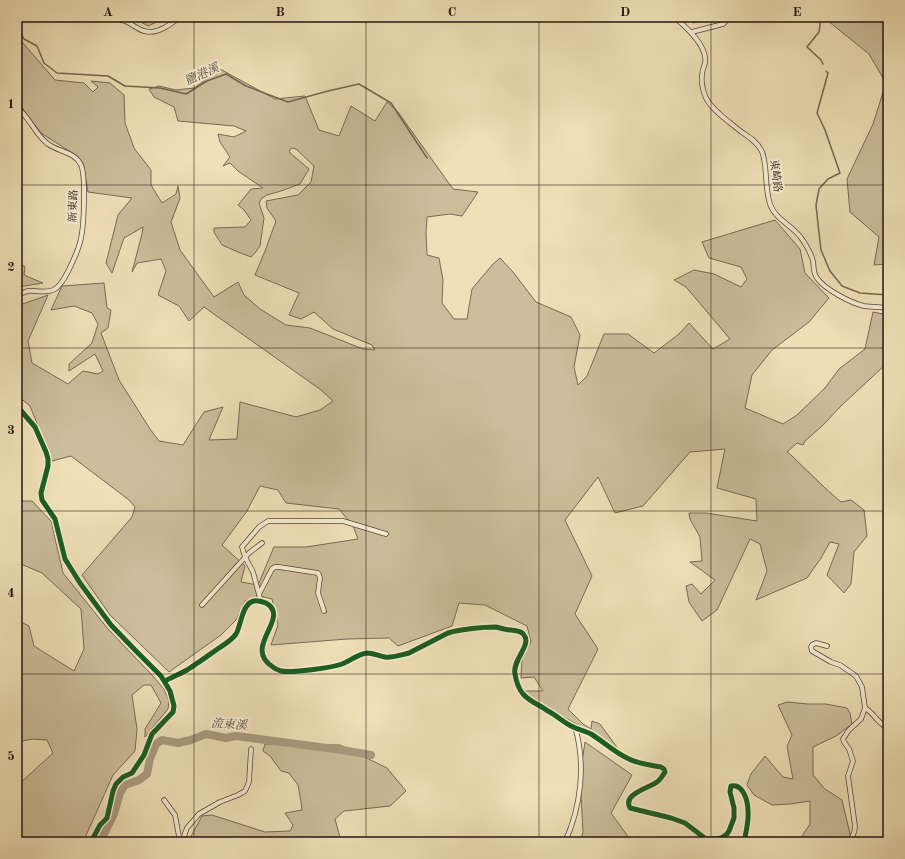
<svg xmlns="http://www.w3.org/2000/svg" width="905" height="859" font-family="'Old Standard TT','Noto Serif TC',serif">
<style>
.green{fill:#ccbe9b;stroke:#786a56;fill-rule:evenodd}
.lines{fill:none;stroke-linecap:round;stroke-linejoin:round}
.stream{stroke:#746653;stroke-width:1.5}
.river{stroke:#aa9b7f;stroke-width:8}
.minor-casing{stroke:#56483a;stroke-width:5.5}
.minor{stroke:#f5ebd0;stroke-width:4}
.cycleway-casing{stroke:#f5ebd0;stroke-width:8}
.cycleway{stroke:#1b5e20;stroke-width:5}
.grid{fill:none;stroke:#231611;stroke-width:1;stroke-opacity:0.55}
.labels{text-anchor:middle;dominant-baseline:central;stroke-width:4;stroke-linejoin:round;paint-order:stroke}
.street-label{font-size:11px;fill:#231611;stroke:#f5ebd0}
.water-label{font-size:12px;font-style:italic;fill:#594b3d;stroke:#f5ebd0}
.neatline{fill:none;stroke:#231611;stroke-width:1.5}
.grid-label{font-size:13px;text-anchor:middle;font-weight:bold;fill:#231611}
</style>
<rect width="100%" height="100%" fill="#efe0b7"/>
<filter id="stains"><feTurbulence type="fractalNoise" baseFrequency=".005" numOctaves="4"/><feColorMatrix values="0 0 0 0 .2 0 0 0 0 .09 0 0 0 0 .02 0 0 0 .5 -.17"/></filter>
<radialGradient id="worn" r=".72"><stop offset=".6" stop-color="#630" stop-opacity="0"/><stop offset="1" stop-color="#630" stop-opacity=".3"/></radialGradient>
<!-- green -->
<g class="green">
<polygon points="132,17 168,17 148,26"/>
<polygon points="687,17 716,17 693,23"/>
<polygon points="770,17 811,17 783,20"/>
<polygon points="823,17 888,17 888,264 874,265 879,237 850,212 847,179 873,124 886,83 869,54"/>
<path d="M17 36 55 80 84 83 93 92 98 87 91 81 110 83 124 95 125 123 134 148 151 170V185L162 203 176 194 178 186 180 198 171 222 180 250 214 297 238 282 244 295 260 309 286 325 310 328 363 349 375 350 372 345 333 329 314 312 301 319 289 315 299 293 255 275 265 251 276 221 267 208 266 201 298 195 311 182 314 166 296 149 291 148 289 152 309 169 300 184 281 191 267 195 262 198 259 203 264 218 260 246 255 253 251 257 238 252 222 245 214 232V228L245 227 251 220 244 210 238 205 251 189 263 188 238 171 230 163 223 166 230 157 220 142 218 134 234 137 246 131 234 126 178 121 174 107 154 97 149 89 159 86 176 90 194 88 220 69 275 99 305 96 319 130 339 136 351 106 375 121 387 102 398 112 453 189 478 192 462 216 450 214 427 217 426 234 427 255 439 258 443 280 442 303 454 319H467L472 289 492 265 500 258 513 272 536 302 571 317 580 335 574 367 578 385 587 376 604 334H628L654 353 679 334 689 323 713 349 730 339 686 287 674 280 694 270 714 274 741 287 747 279 741 267 709 258 702 242 775 220 800 249 805 273 829 298 809 322 772 350 752 375 745 408 783 424 797 415 825 388 839 369 865 349 873 312 888 315V359L884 366 842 405 822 426 805 441 803 445 797 443 787 452 791 455 825 488 841 502 851 500 864 510 867 536 854 552 851 584 844 593 827 575 839 544 830 542 821 558 807 578 756 600 767 571 760 544 750 539 717 610 702 621 689 602 686 586 692 584 701 594 715 580 690 562 702 561 700 537 690 519 689 513H706L757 521 756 499 717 488 725 449 690 452 643 506 615 513 598 477 565 520 592 576 575 614 598 649 568 709 583 724 591 729 592 721 600 724 616 746 618 751 589 731 551 710 528 695 525 691H543L534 677 521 678 522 659 531 642 527 626 485 605 459 603 452 626 398 646 389 638 347 639 271 645 278 625 272 599 260 596 245 601 236 620 221 635 169 672 110 615 82 575 132 517 135 507 129 500 71 456 52 461 30 406 17 395V306L48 295 28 341 32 363 68 384 83 371 98 374 103 371 95 354 69 371V364L92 343 98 324 92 313 74 306 51 310 62 286 104 283 107 308 111 310 108 328 101 333 119 380 150 429 159 441 183 445 204 412 223 407 209 440 237 439 240 402 296 417 320 410 333 401 321 390 204 307 189 321 179 306 158 295 166 271 161 259 137 263 132 272 142 234 143 227 124 238 112 273 106 263 118 215 132 198 88 192 83 164 77 156 41 133 17 101ZM260 486 278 490 286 503 339 509 353 526 358 539 306 547H274L258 585 241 582 245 566 222 545 247 511Z"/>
<polygon points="17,261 25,267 24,275 43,283 18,287 17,288"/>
<polygon points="17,501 32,501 51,521 63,573 108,629 152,675 164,689 169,701 168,709 145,737 145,729 161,703 151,685 144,685 132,695 137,729 135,751 113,775 84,840 70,842 17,842 17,786 53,753 47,740 33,739 17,742 17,620 29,626 34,646 74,671 84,649 81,609 42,573 21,564 17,570"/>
<polygon points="787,702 808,704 826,704 847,708 850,713 852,724 836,736 813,747 813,775 825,789 842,800 852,842 798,842 810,824 810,801 790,804 772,805 754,795 747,785 751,774 765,756 783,777 793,779 787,746 792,735 778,705"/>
<polygon points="585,742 632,775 611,813 632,842 580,842 583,832 580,775"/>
<polygon points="265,744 340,745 387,768 406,791 390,806 344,811 335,819 341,841 338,842 188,842 202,816 212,815 265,832 290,831 293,825 285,813 302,810 301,802 298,785 289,773 281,771 270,756 263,751"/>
</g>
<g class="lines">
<!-- stream -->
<g class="stream">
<polyline points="821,17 819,32 807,47 821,60 823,64"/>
<polyline points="17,26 24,39 37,46 44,63 57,73 108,76 125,86 160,88 186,94 207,81 226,74 246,86 288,102 328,91 359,84 391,103 427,158"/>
<polyline points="826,71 828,73 817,113 825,130 840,173 828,179 819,189 816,205 818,224 821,250 830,271 842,286 860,293 888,295"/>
</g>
<!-- river -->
<polyline class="river" points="100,842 114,814 120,793 125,785 139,780 147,774 150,759 156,744 162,740 178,743 191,740 206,734 226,738 236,736 342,750 371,755"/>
<!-- minor casing -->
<g class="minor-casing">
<g id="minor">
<path d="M107 17C113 18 119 19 125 21 132 24 137 29 144 31 157 35 171 24 180 17"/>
<path d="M674 17C686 27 708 46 705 63 704 67 702 71 702 75 701 83 703 91 706 98 712 110 729 122 739 130 747 136 757 141 761 150 763 152 763 156 764 159 767 173 765 189 770 204 775 220 793 225 802 239 806 245 811 253 813 261 814 267 813 273 817 278 824 289 851 303 864 306 871 307 880 307 888 308"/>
<polyline points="692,32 723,24 730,17"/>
<path d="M17 108C30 117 35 135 48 144 59 152 75 152 81 165 86 176 84 225 81 238 79 249 65 283 55 289 47 294 37 290 28 291 24 292 21 294 17 295"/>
<polyline points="17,406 35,427 46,452 48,459 48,466 41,493 42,500 55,519 65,559 80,583 111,625 136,651 161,676 170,691 174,706 173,712 152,734 144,755 132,773 123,777 116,784 113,791 107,818 100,825 91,842"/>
<polyline points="259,594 272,569 275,567 279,567 318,573 319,575 320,578 318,593 324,611"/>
<polyline points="261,602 253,572 245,557 242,547 259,527 268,521 343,521 386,534"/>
<polyline points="202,605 249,553 262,543"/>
<path d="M827 646 816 643 812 645 811 647 812 651 831 662 840 665 856 676 862 687 865 708C874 713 878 724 888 728"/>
<path d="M165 681C172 677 180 674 187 670 198 663 209 655 219 648 225 644 232 640 236 634 241 626 242 603 254 601 257 600 263 602 266 603 292 618 241 647 273 667 275 669 278 670 281 671 292 673 331 668 342 664 350 661 358 654 367 653 373 653 379 656 385 657 392 658 401 655 409 653L448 633C461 629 483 627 496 627 501 628 506 630 511 630 516 631 521 630 524 635 532 645 512 660 515 674 516 681 519 689 523 694 530 702 540 705 548 711 556 715 563 722 571 726 577 729 585 731 591 734 604 742 615 753 629 759 639 764 651 765 661 767L664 769 665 772C663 775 660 780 657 782 649 788 622 794 630 808L671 818 685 823 706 839H714L721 838 727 834 729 831 734 818V808L730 792 731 786C743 783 748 801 748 811 749 821 746 832 744 842"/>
<polyline points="164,800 175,815 180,842"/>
<polyline points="182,842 187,828 199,814 220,802 238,795 245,791 249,782 251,749"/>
<path d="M367 842C373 839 377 839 382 842"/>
<path d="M565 842C581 807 586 764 575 727"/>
<path d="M848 842C853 837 855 833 855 826L848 776 853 761 849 749 844 742 843 739 849 730 861 719 865 708"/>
</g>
</g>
<!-- minor -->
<use href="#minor" class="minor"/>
<!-- cycleway casing -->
<g class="cycleway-casing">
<g id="cycleway">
<polyline points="17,406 35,427 46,452 48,459 48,466 41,493 42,500 55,519 65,559 80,583 111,625 136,651 161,676 170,691 174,706 173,712 152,734 144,755 132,773 123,777 116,784 113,791 107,818 100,825 91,842"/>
<path d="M165 681C172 677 180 674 187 670 198 663 209 655 219 648 225 644 232 640 236 634 241 626 242 603 254 601 257 600 263 602 266 603 292 618 241 647 273 667 275 669 278 670 281 671 292 673 331 668 342 664 350 661 358 654 367 653 373 653 379 656 385 657 392 658 401 655 409 653L448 633C461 629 483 627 496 627 501 628 506 630 511 630 516 631 521 630 524 635 532 645 512 660 515 674 516 681 519 689 523 694 530 702 540 705 548 711 556 715 563 722 571 726 577 729 585 731 591 734 604 742 615 753 629 759 639 764 651 765 661 767L664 769 665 772C663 775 660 780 657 782 649 788 622 794 630 808L671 818 685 823 706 839H714L721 838 727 834 729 831 734 818V808L730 792 731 786C743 783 748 801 748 811 749 821 746 832 744 842"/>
</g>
</g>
<!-- cycleway -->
<use href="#cycleway" class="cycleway"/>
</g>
<!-- grid -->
<path class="grid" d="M194 17V842M366 17V842M539 17V842M711 17V842M17 185H888M17 348H888M17 511H888M17 674H888"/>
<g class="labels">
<!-- street labels -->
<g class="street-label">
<text transform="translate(775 176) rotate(83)">東崎路</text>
<text transform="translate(74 206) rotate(-88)">新東路</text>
</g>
<!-- water labels -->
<g class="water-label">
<text transform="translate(202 75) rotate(-24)">鹽港溪</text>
<text transform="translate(229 725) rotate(4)">流東溪</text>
</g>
</g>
<!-- margin -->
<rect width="905" height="859" fill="none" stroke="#efe0b7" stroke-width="44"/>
<rect x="22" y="22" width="861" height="815" class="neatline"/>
<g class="grid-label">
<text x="108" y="16">A</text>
<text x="280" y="16">B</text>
<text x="452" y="16">C</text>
<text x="625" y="16">D</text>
<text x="797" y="16">E</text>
<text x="11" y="108">1</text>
<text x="11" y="271">2</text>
<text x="11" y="434">3</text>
<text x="11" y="597">4</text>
<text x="11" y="760">5</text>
</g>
<rect width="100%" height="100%" filter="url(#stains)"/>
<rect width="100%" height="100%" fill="url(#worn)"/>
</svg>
